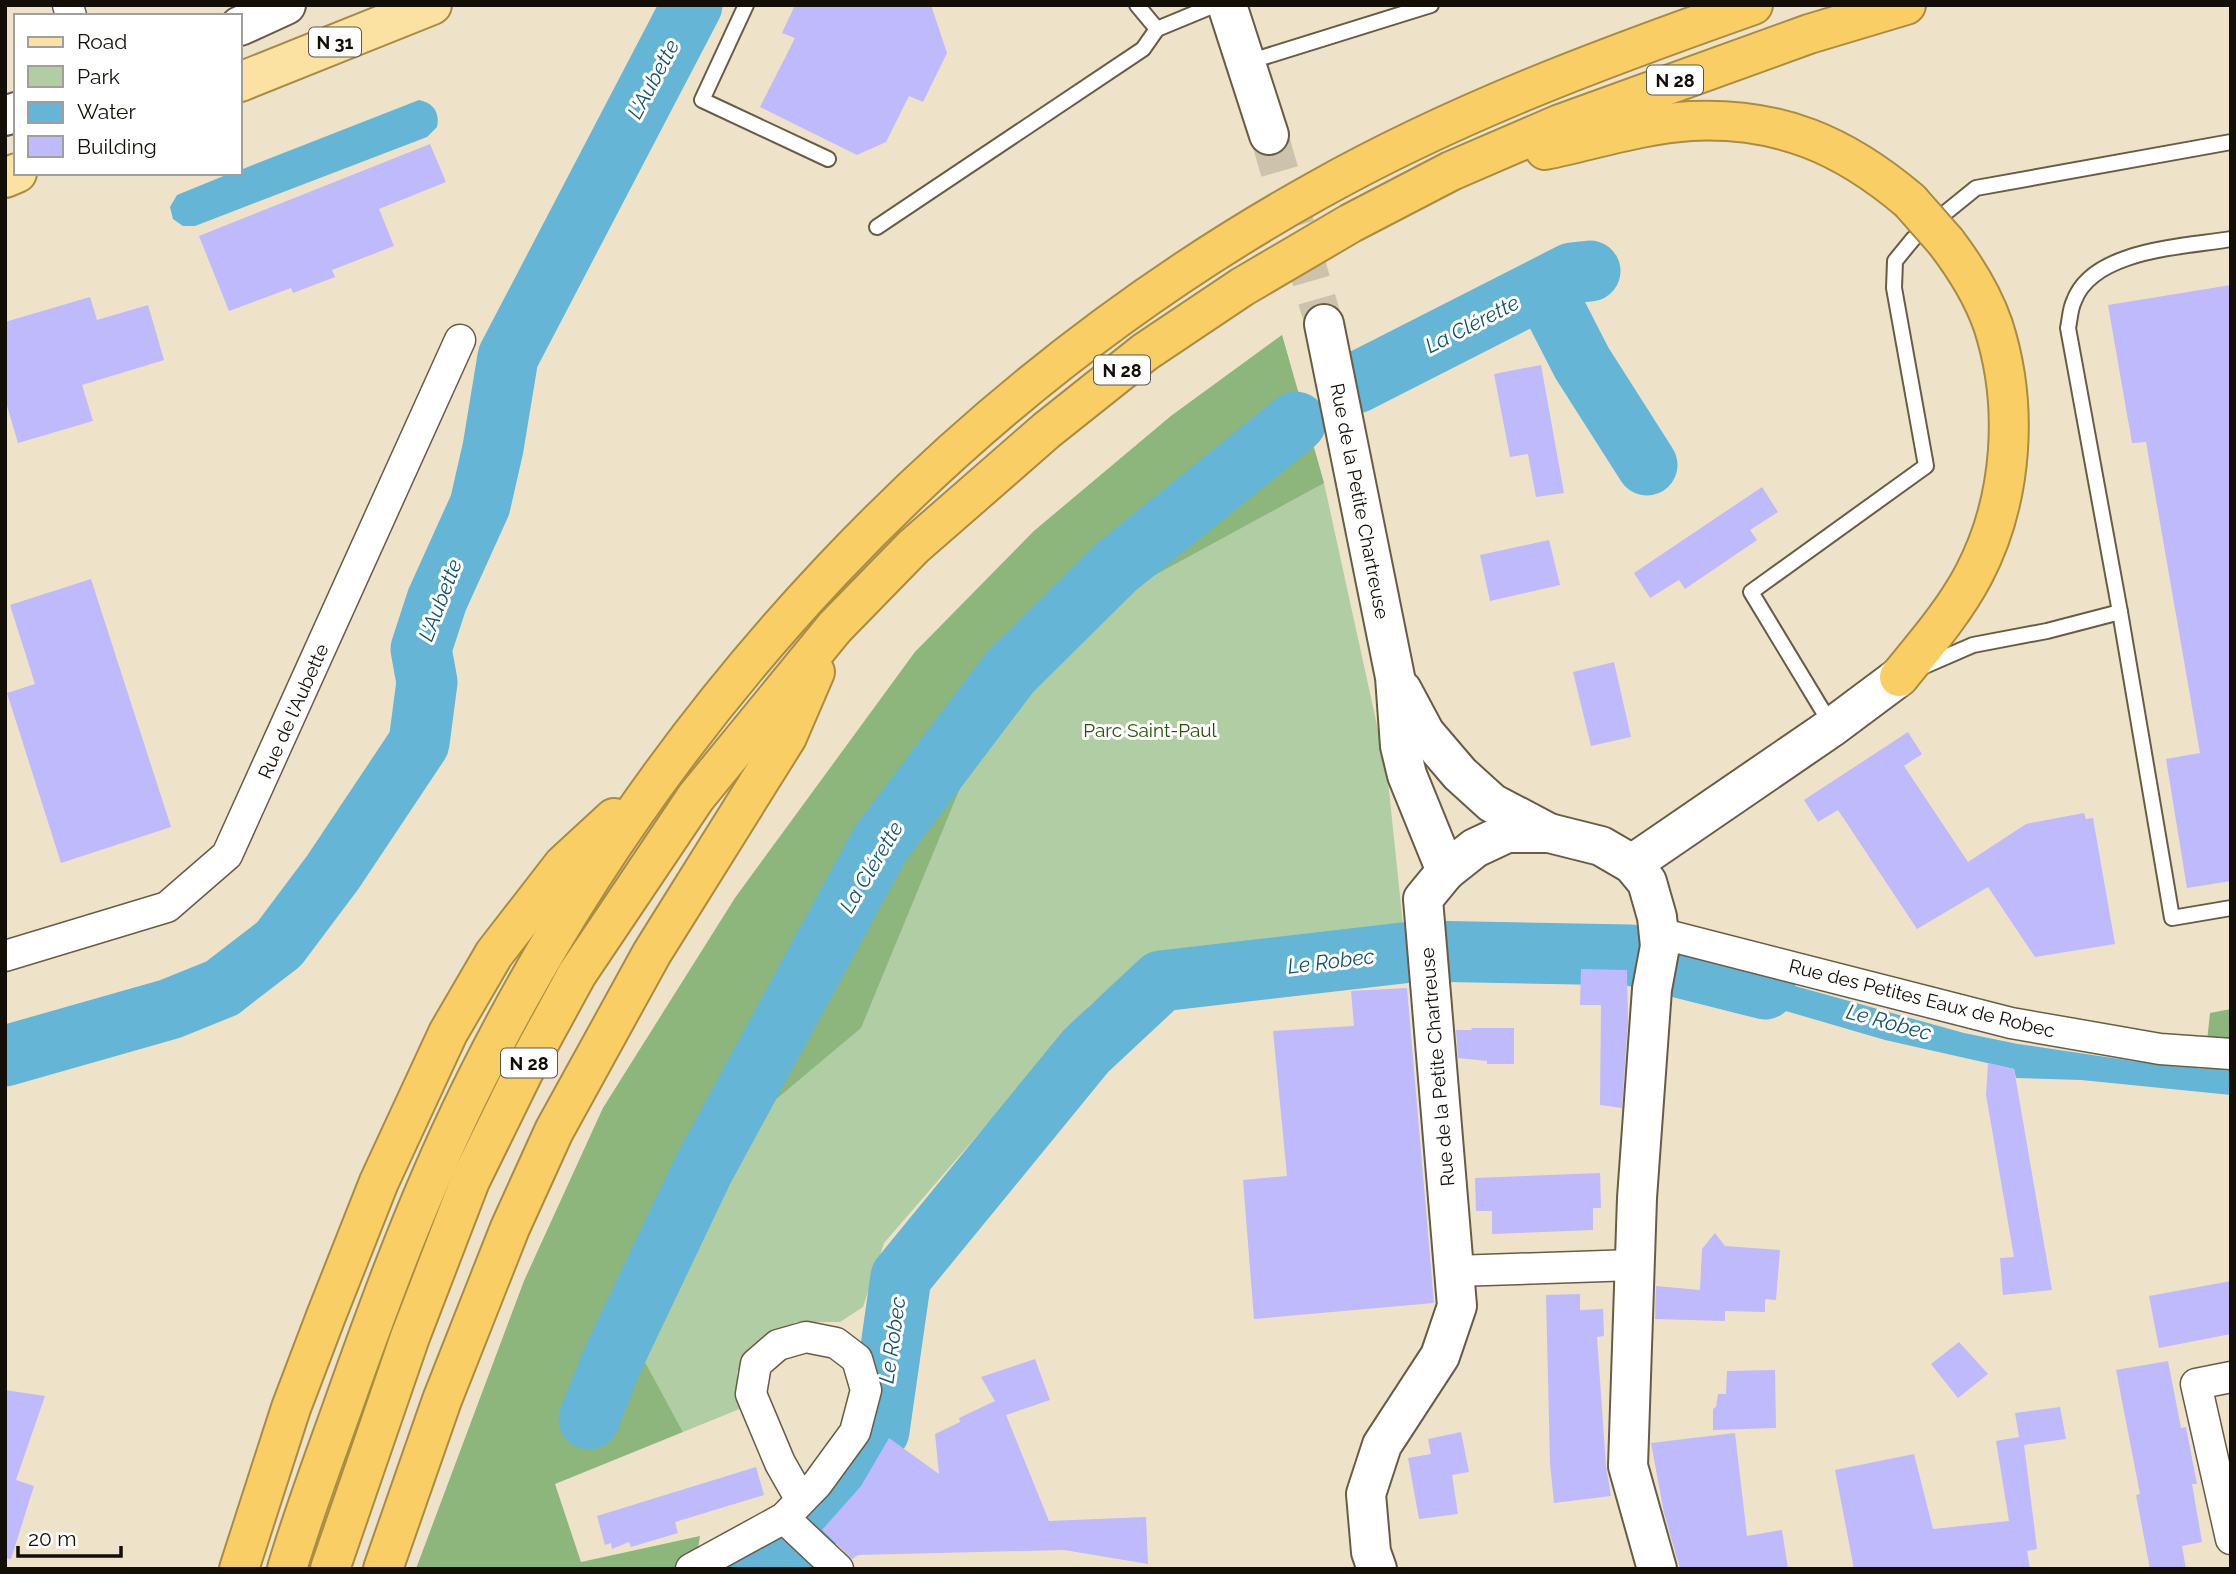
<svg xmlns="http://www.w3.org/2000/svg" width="2236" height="1574" font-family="Raleway,sans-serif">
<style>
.green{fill:#b0cda4}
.forest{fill:#8db67c}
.water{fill:#64b5d6}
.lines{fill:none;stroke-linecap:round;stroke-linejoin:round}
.river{stroke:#64b5d6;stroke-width:61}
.building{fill:#bebafc}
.secondary-tunnel{stroke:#cdc3ac;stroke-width:38;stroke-dasharray:38 19;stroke-linecap:butt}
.lane-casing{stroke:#675d47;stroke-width:18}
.street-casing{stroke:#675d47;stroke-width:33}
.secondary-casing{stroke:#675d47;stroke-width:42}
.primary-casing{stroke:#a88c44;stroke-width:42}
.highway-casing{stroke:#a88c44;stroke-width:42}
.lane{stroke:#fff;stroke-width:14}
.street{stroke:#fff;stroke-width:30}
.secondary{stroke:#fff;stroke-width:38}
.primary{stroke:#fbe2a3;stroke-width:38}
.highway{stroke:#f9cf65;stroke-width:38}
.highway-bridge-casing{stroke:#a88c44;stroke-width:42;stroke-linecap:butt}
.highway-bridge{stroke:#f9cf65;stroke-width:38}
.labels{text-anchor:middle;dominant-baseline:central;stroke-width:6;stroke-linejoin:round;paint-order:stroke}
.shield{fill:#fff;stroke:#5a5751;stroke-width:2}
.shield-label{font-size:18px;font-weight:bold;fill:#130f07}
.street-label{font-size:19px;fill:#130f07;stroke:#fff}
.park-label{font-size:19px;fill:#235500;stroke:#fff}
.water-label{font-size:21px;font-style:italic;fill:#10536a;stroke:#fff}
</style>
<rect width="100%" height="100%" fill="#eee3c9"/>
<!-- green -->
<polygon class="green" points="1282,335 1324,483 1387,771 1403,925 1293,943 1151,955 1090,1005 884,1243 863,1307 840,1322 796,1322 762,1338 737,1372 742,1408 683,1432 627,1330 416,1569 524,1281 603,1108 735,898 915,652 1034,531 1171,416"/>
<!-- forest -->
<g class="forest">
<polygon points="1282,335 1324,483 1098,606 1005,679 861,1028 718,1148 627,1329 683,1432 555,1484 581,1562 700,1536 696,1561 673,1569 416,1569 524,1281 603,1108 735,898 915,652 1034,531 1171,416"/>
<polygon points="2231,1009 2231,1071 2204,1070 2210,1013"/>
</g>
<!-- water -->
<g class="water">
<path d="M419 100C434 103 440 113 437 127L427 137 195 226H183L173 219 170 207 177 195 231 173H240V170Z"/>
<polygon points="1683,955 1964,1033 2018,1044 2160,1065 2231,1071 2231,1095 2081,1080 2016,1078 2014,1069 1885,1040 1683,981"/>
</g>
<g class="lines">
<!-- river -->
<g class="river">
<polyline points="1544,289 1582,363 1647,465"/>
<polyline points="1356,383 1572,273 1590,271"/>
<polyline points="5,1056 170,1009 222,988 279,944 333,872 419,743 427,682 421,649 437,600 480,505 493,448 508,357 692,5"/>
<polyline points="589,1419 612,1361 703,1170 880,844 1010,672 1115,568 1296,422"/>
<polyline points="749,1569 789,1545 810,1528 879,1431 901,1277 1086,1051 1161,981 1420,951 1630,955 1765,989"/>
</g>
</g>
<!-- building -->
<g class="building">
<polygon points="795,5 931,5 947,53 923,102 909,96 886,142 857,155 760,107 795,38 782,33"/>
<polygon points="430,144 446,182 379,209 394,246 332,270 335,277 293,293 291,288 229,311 199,236"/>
<polygon points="2231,285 2231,881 2187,888 2166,759 2200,753 2146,442 2132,443 2108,305"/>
<polygon points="90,297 97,320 148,305 164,360 82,385 93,421 18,443 5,399 5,322"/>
<polygon points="1541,365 1564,493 1536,497 1528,454 1510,457 1494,374"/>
<polygon points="1762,487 1778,512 1750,530 1757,540 1685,589 1679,580 1650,598 1634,573"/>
<polygon points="1549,540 1560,585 1490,601 1480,555"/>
<polygon points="91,579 171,827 61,863 7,693 35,684 10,605"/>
<polygon points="1614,662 1631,737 1591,746 1573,672"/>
<polygon points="1908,732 1922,754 1904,766 1968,862 2026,824 2084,813 2086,819 2093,818 2115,944 2035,957 1988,887 1917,929 1838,810 1818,822 1804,800"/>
<polygon points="1581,969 1627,970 1628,1021 1622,1108 1600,1105 1601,1005 1580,1005"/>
<polygon points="1407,988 1434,1303 1254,1319 1243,1180 1287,1176 1273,1031 1354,1026 1351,991"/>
<polygon points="1471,1028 1514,1028 1514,1064 1487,1064 1487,1061 1458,1058 1456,1030 1472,1030"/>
<polygon points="1988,1063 2014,1069 2052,1290 2003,1295 2000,1258 2014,1257 1986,1095"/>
<polygon points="1600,1173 1601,1208 1593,1208 1593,1230 1492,1234 1492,1211 1476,1211 1475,1178"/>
<polygon points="1715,1233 1725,1246 1780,1250 1776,1300 1765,1299 1765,1312 1725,1311 1725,1321 1655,1319 1656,1286 1700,1290 1702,1249"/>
<polygon points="2231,1281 2231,1334 2159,1348 2149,1296"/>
<polygon points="1580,1294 1580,1310 1603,1309 1604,1336 1597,1337 1606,1466 1611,1496 1554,1503 1550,1463 1546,1295"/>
<polygon points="1959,1342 1988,1374 1958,1398 1931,1364"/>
<polygon points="1035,1359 1050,1400 1006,1415 1049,1521 1146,1517 1148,1564 1064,1550 858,1555 852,1559 822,1530 861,1486 889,1438 939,1474 935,1434 960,1422 959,1418 995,1401 981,1377"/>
<polygon points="2168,1361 2181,1428 2186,1427 2197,1484 2192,1484 2202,1542 2182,1546 2186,1569 2150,1569 2136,1495 2140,1494 2116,1370"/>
<polygon points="1775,1370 1776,1428 1713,1430 1713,1409 1716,1407 1718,1394 1726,1394 1727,1371"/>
<polygon points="5,1390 45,1396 16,1480 34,1486 11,1559 5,1558"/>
<polygon points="2060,1407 2066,1439 2024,1445 2037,1549 2027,1551 2030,1569 1854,1569 1835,1470 1914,1454 1933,1529 2009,1521 1996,1441 2019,1437 2015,1413"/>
<polygon points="1461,1432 1469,1472 1452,1475 1458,1514 1419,1519 1408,1458 1431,1454 1428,1439"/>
<polygon points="1735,1433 1747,1536 1782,1530 1788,1569 1680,1569 1664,1513 1651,1443"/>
<polygon points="756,1467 764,1495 675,1522 678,1533 631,1547 629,1542 612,1549 611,1543 605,1545 597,1516"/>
</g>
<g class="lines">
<!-- secondary-tunnel -->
<polyline class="secondary-tunnel" points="1269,135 1324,324"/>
<!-- lane casing -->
<g class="lane-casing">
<g id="lane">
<polyline points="746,5 702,100 828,159"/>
<polyline points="1137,5 1157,29"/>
<polyline points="1248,62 1431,5"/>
<polyline points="877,227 1143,49 1157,29 1215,5"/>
<path d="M2231 239C2185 247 2093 249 2074 301 2070 309 2070 319 2068 328L2120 612 2172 918 2231 908"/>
<polyline points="1920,668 1973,645 2047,631 2120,612"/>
<polyline points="1832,726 1751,592 1926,466 1894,288 1895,261 1913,239 1976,188 2231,142"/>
</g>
</g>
<!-- street casing -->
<g class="street-casing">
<g id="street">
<polyline points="68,5 71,16"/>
<polyline points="1659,933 2011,1023 2160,1049 2231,1054"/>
<polyline points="5,956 167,907 227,855 460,340"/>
<polyline points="1455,1271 1634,1265"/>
<polyline points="2231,1377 2196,1384 2231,1539"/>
<polyline points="784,1518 838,1569"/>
<polyline points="691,1569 784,1518 817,1484 855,1432 866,1390 857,1359 836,1343 806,1337 778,1345 756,1364 751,1394 780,1463 801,1500"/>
</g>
</g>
<!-- secondary casing -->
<g class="secondary-casing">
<g id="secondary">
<polyline points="1227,5 1269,135"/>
<polyline points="240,26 286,5"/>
<polyline points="5,116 16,112"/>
<polyline points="1324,324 1395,677 1400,746 1407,775 1446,871 1423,899 1457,1306 1440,1356 1382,1445 1366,1494 1371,1552 1377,1569"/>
<polyline points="1402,690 1425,733 1460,774 1492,803 1549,833 1601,846 1632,864 1647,882 1657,917 1660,946 1652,989 1637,1198 1628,1466 1657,1569"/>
<polyline points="1632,864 1832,727 1899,677"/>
<polyline points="1446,871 1475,848 1507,833 1549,833"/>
</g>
</g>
<!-- primary casing -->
<g class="primary-casing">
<g id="primary">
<polyline points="240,82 432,5"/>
<polyline points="5,178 17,173"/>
</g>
</g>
<!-- highway casing -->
<g class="highway-casing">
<g id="highway">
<path d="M1545 150C1593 140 1643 124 1691 121 1780 117 1844 145 1910 201"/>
<path d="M1899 677C1926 644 1954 612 1974 574 2013 499 2019 405 1993 325 1983 296 1965 267 1946 242"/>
<polyline points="239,1569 291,1408 326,1316 379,1182 448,1033 494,954 563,865 614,818"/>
<path d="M287 1569C303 1515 323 1462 342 1409 382 1296 424 1183 478 1076 663 707 957 391 1318 190 1457 112 1603 58 1753 5"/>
<polyline points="330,1569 410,1337 470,1181 523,1073 577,974 696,797 835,627 913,547 1047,430 1145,352 1242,287 1351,223 1451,171 1560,124 1809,34 1906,5"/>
<polyline points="383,1569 442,1400 510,1228 554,1131 652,953 787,737 815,672"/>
</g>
</g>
<!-- lane -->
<use href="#lane" class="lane"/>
<!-- street -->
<use href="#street" class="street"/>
<!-- secondary -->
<use href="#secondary" class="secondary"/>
<!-- primary -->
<use href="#primary" class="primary"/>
<!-- highway -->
<use href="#highway" class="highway"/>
<!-- highway-bridge casing -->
<g class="highway-bridge-casing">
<polyline id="highway-bridge" points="1910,201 1946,242"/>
</g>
<!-- highway-bridge -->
<use href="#highway-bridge" class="highway-bridge"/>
</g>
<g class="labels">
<!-- shield labels -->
<g class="shield">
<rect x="309" y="27.5" width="52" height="29" rx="5"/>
<rect x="1647" y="65.5" width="56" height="29" rx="5"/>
<rect x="1094" y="355.5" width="56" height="29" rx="5"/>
<rect x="501" y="1048.5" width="56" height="29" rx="5"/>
</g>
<g class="shield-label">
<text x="335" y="42">N 31</text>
<text x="1675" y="80">N 28</text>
<text x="1122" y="370">N 28</text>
<text x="529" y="1063">N 28</text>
</g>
<!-- street labels -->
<g class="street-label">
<text transform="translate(1360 501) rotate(79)">Rue de la Petite Chartreuse</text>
<text transform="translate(293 711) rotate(-66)">Rue de l'Aubette</text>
<text transform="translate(1922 998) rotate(14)">Rue des Petites Eaux de Robec</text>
<text transform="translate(1437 1067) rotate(-95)">Rue de la Petite Chartreuse</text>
</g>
<!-- park labels -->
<g class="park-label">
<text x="1150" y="730">Parc Saint-Paul</text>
</g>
<!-- water labels -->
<g class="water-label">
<text transform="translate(653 79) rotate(-62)">L'Aubette</text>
<text transform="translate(1472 324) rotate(-27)">La Clérette</text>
<text transform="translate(440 600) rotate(-69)">L'Aubette</text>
<text transform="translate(871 867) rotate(-59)">La Clérette</text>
<text transform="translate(1331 961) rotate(-7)">Le Robec</text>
<text transform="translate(1889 1022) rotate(15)">Le Robec</text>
<text transform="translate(892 1340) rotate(-82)">Le Robec</text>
</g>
</g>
<!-- border -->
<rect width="2236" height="1574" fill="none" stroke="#130f07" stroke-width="14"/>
<!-- legend -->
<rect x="14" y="14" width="228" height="161" fill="#ffffff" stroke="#a19f9c" stroke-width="2"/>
<rect x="28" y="37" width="35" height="10" fill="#fbe2a3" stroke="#a19f9c" stroke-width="2"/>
<text x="77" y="49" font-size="21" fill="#130f07">Road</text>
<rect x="28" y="66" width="35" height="21" fill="#b0cda4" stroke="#a19f9c" stroke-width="2"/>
<text x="77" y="84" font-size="21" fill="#130f07">Park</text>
<rect x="28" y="102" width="35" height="21" fill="#64b5d6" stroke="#a19f9c" stroke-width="2"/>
<text x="77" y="119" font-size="21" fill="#130f07">Water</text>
<rect x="28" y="136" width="35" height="21" fill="#bebafc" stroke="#a19f9c" stroke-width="2"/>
<text x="77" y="154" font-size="21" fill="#130f07">Building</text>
<!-- scale -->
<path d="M18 1546v10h103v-10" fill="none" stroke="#130f07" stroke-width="3.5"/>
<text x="28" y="1546" font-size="21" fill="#130f07" stroke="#ffffff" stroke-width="5" paint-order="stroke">20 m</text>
</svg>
